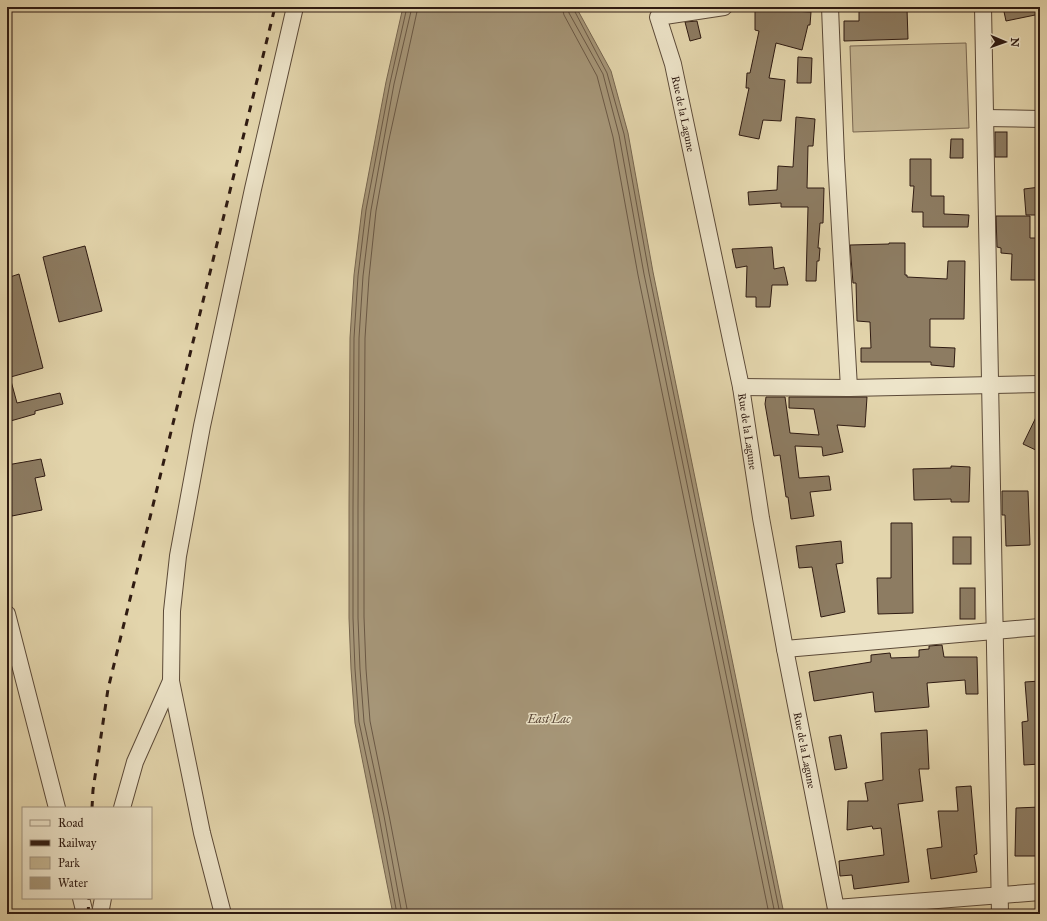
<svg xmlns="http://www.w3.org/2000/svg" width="1047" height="921" font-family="'IM FELL Great Primer',serif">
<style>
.green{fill:#c4b592;stroke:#7a6852}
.water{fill:#a69678;stroke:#76654f}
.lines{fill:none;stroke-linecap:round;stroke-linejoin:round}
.shore{stroke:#6a5845;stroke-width:1}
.building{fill:#8d7c62;stroke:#2f1b12}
.street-casing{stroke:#5c4a38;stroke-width:18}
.street{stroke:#ede4c9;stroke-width:16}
.rail{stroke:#2f1b12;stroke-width:3;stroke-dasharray:7 7;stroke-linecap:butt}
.labels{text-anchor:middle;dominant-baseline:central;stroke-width:3;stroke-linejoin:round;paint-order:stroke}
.street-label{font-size:11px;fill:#2f1b12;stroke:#ede4c9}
.water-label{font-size:12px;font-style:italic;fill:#594636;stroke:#ede4c9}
</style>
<rect width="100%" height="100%" fill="#e3d5ac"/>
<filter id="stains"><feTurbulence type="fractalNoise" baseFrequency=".005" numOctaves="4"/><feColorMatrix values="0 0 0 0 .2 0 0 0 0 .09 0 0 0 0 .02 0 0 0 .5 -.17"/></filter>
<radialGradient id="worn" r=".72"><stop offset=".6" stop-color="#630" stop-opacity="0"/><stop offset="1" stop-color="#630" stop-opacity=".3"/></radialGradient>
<!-- green -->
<polygon class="green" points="966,43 969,128 853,132 850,46"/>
<!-- water -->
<polygon class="water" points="403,7 576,7 611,71 628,133 653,272 784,914 393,914 355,723 351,669 349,618 349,507 350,338 354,275 362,209 386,82"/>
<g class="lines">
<!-- shore -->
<g class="shore">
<polyline points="562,7 564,15 597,76 613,137 638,275 769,914"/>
<polyline points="568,7 569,13 603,74 619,135 644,274 775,914"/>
<polyline points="573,7 574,10 607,73 624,134 649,273 780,914"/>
<polyline points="397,914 379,817 359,722 355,669 353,618 353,507 354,338 358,276 366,210 390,83 407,7"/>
<polyline points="402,914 384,816 364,722 360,669 358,618 358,507 359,338 363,276 371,210 394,84 412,7"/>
<polyline points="408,914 389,815 370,721 366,669 364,617 364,507 365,338 369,277 376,211 388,144 418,7"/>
</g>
</g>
<!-- building -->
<g class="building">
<polygon points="859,7 891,7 891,10 907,9 908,39 844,41 844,21 859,21"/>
<polygon points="1003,7 1040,7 1040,14 1006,21"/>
<polygon points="755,9 811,12 810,25 808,25 802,50 776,43 769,78 785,80 781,121 763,120 759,139 739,135 749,88 746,88 747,73 750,73 759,31 755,30"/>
<polygon points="697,21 701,38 690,41 685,22"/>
<polygon points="798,57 812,58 811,83 797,83"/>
<polygon points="796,117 815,119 813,146 808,146 807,188 824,188 823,223 820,223 818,248 820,248 819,261 817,261 816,281 806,281 808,207 781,207 781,203 749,205 748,192 777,190 778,166 793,167"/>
<rect x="995" y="132" width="12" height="25"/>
<polygon points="951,139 963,139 963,158 950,158"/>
<polygon points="910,159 931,159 931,196 944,196 944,214 969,215 968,227 923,227 923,212 912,212 914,186 910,186"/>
<polygon points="1040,187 1040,215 1026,215 1024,189"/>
<polygon points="996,216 1030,216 1030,238 1040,238 1040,280 1011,280 1012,254 1001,253 1001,248 997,247"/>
<polygon points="889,243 905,243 905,275 907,275 907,277 947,279 948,261 965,261 964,319 930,319 930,347 955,348 954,367 931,365 931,362 861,362 861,348 871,348 870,322 857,321 856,283 853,283 850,245 889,244"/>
<polygon points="85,246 102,311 59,322 43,257"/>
<polygon points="772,247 774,269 784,267 788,285 772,285 770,307 756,307 756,297 746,297 747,266 736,268 732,249"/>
<polygon points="19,274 43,368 7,378 7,278"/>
<polygon points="7,381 11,381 17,403 60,393 63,404 35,411 35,414 7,422"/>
<polygon points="766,397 785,397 790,433 819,435 814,409 789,408 789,397 867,397 865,427 837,425 843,452 823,456 822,447 795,446 799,478 829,476 831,490 810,492 814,516 791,519 788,497 786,497 780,455 774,456 765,404"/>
<polygon points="1040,409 1040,452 1023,444"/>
<polygon points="41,459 45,476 35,478 42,510 12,516 7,494 7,465"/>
<polygon points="951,466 970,467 969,502 951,502 951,499 914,500 913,469 951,468"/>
<polygon points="1002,491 1028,491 1030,545 1006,546 1005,515 1002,515"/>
<polygon points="891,523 912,523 913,613 878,614 877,578 891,578"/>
<rect x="953" y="537" width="18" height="27"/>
<polygon points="841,541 843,563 836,564 845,612 821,617 812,567 799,568 796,546"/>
<rect x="960" y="588" width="15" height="31"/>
<polygon points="942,645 944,657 977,657 978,694 966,694 965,680 927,683 929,707 875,712 873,692 814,701 809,672 871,662 871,655 890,653 891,658 919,657 919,650 929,649 929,646"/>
<polygon points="1040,681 1040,764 1024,765 1022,722 1028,721 1025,682"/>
<polygon points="927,730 929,769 919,769 923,801 898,804 909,882 854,889 852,875 840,876 839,861 884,855 881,828 873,829 872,826 847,830 848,801 868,801 865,783 883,780 881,733"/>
<polygon points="841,735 847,768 835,770 829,737"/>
<polygon points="971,786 977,854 974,855 977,872 931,879 927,849 942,847 938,811 958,811 956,787"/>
<polygon points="1040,807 1040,856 1015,856 1016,808"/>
</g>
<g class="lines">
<!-- street casing -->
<g class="street-casing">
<g id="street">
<path id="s1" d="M724 7 658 17 673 64 741 387 761 518 785 649 837 914"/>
<polyline points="830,7 836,158 849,388"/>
<polyline points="983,7 1000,914"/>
<polyline points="985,118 1040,119"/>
<polyline points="741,387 849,388 1040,384"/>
<polyline points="7,614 57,808"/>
<polyline points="785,649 1040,627"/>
<polyline points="122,808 135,762 171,681"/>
<polyline points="81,898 85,914"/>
<polyline points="836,908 1040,892"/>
<polyline points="100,914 103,898"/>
<polyline points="223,914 202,833 171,681 172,611 178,556 202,426 253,189 295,7"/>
</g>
</g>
<!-- street -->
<use href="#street" class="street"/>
<!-- rail -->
<g class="rail">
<polyline points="92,808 93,790 108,689 275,7"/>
<polyline points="88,914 89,898"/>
</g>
</g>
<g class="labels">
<!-- street labels -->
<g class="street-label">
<text stroke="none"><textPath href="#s1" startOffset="167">Rue de la Lagune</textPath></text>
<text stroke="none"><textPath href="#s1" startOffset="491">Rue de la Lagune</textPath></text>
<text stroke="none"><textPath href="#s1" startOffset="815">Rue de la Lagune</textPath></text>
</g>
<!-- water labels -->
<g class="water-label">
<text x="549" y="719">East Lac</text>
</g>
</g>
<!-- margin -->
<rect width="1047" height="921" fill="none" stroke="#e3d5ac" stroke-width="24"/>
<rect x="8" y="8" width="1031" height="905" fill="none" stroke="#2f1b12" stroke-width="2"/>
<rect x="12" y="12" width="1023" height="897" fill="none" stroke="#2f1b12"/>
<!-- legend -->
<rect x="22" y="807" width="130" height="92" fill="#ede4c9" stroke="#a19480"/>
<rect x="30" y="820" width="20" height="6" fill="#ede4c9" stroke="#a19480"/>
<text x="58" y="827" font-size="12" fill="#2f1b12">Road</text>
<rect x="30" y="840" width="20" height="6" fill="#2f1b12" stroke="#a19480"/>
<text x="58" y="847" font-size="12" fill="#2f1b12">Railway</text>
<rect x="30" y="857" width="20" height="12" fill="#c4b592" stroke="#a19480"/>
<text x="58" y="867" font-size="12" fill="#2f1b12">Park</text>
<rect x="30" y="877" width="20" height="12" fill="#a69678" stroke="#a19480"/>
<text x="58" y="887" font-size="12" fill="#2f1b12">Water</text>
<!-- north arrow -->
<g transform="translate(1005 42) rotate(92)" stroke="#ede4c9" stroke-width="3" paint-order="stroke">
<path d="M0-3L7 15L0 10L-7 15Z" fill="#2f1b12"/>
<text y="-6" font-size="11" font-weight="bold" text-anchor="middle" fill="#2f1b12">N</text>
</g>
<rect width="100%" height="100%" filter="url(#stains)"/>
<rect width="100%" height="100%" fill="url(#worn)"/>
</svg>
